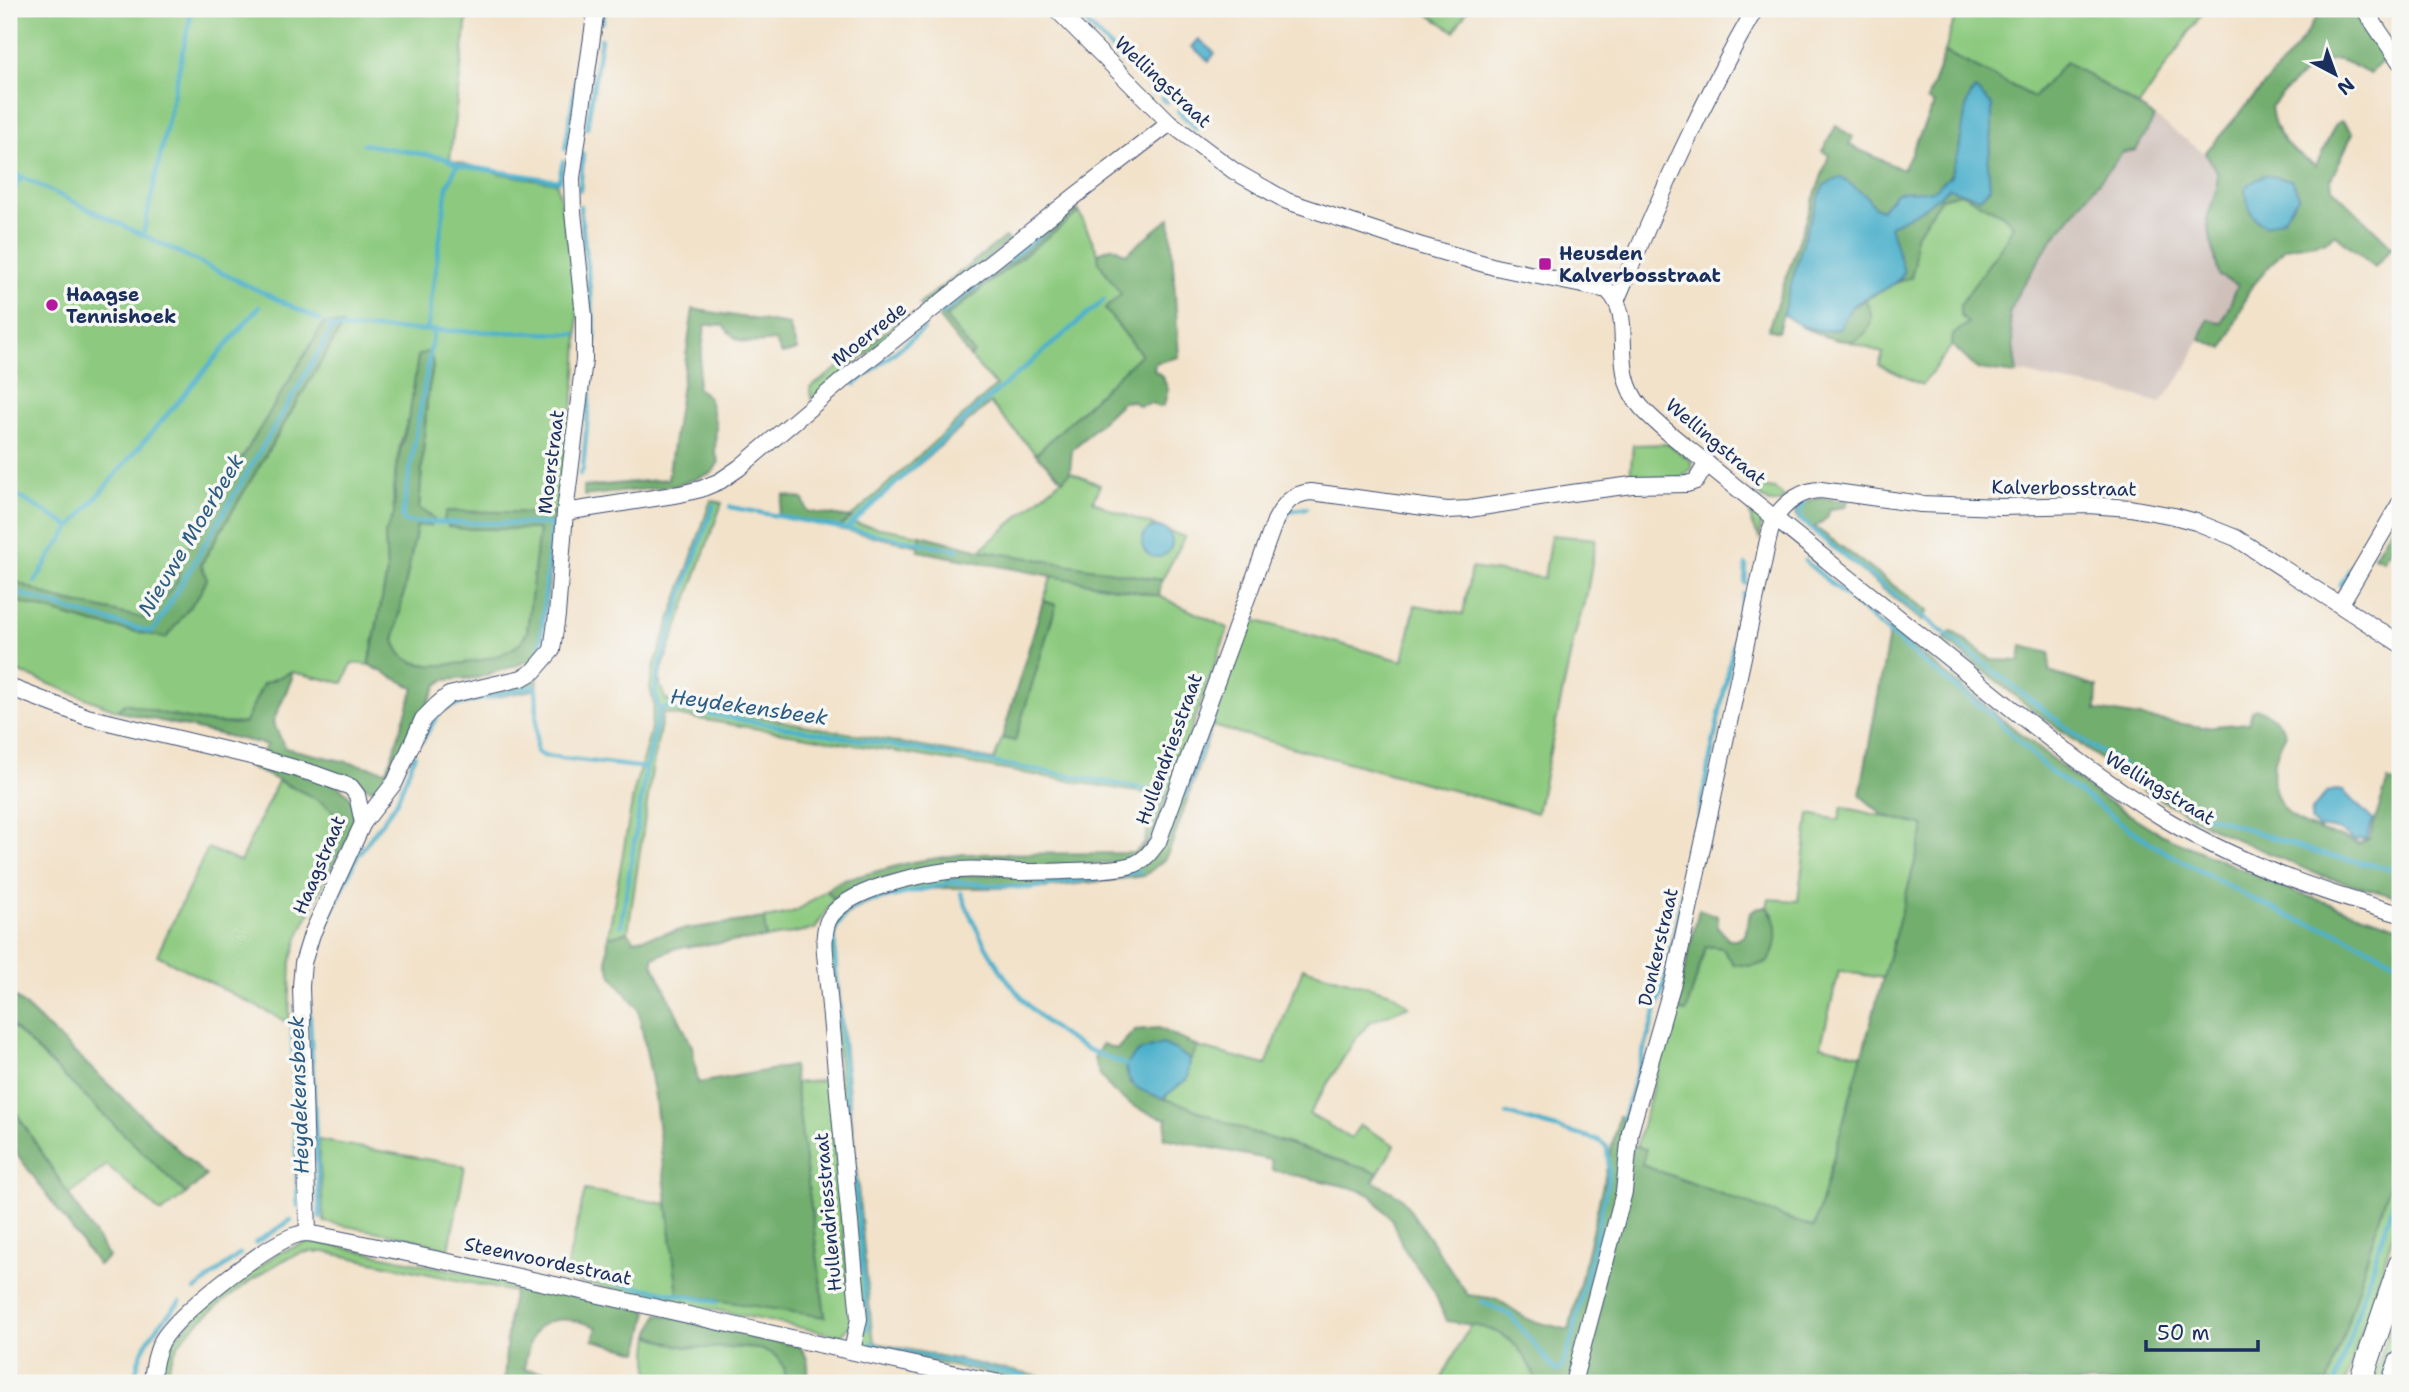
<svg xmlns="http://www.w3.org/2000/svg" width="2409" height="1392" font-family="'Shantell Sans',sans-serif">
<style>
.industrial{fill:#cfc0ba}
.green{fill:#8dca7f;stroke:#547c6e;stroke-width:2}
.forest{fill:#72ae6e;stroke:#466e66;stroke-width:2}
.water{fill:#4db1cc;stroke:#347095;stroke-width:2}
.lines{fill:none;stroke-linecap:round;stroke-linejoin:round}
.stream{stroke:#4db1cc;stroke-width:4.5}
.minor-casing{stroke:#3b4a6e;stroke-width:18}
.highway-casing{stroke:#3b4a6e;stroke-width:25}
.minor{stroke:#fff;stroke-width:16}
.highway{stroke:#fff;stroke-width:23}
.poi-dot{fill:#b5179e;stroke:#f6f6f2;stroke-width:2.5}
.labels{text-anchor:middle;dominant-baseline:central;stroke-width:7;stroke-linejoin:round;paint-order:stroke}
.street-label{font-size:19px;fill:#1b2f5e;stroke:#f6f6f2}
.poi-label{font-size:19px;font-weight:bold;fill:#1b2f5e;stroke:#f6f6f2;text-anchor:start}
.water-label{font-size:21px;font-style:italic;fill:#2c5c84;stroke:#f6f6f2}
</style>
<rect width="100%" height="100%" fill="#f6f6f2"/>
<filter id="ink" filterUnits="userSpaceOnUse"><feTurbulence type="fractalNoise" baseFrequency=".0143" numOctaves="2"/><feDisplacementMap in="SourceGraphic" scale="14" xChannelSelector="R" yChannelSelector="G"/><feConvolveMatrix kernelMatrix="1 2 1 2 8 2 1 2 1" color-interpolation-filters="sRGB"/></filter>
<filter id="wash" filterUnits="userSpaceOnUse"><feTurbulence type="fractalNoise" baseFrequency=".00686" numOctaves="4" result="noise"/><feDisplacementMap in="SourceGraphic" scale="28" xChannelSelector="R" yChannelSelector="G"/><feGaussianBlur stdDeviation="1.57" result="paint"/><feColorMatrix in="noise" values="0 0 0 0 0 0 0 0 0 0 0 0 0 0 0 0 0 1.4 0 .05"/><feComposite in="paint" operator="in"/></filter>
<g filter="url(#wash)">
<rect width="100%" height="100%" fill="#f2e2ca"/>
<!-- industrial -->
<polygon class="industrial" points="2155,117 2208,156 2217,171 2217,188 2209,231 2214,248 2238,285 2222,323 2208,319 2187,367 2161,403 2114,391 2042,378 2028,373 2017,374 2009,314 2017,295 2051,241 2122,153 2141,144"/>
<!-- green -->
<g class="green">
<path d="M9 9H368L399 12 400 9H468L450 160 501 174 557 183C566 232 578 282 578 332 578 392 564 454 556 513L544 512 462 529H539L527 632C523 640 520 644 512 649 492 661 434 671 411 661 401 657 398 651 394 641L417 526 430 514 419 509 427 399 433 366 418 356 410 413 400 445 393 489 394 514 385 534 387 573 369 665 352 663 343 683 291 672 263 684 245 723C209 727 161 714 126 703L119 709 121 712 9 668V599L93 623 166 638 179 621 201 565 342 325 324 323 182 557 177 581 147 619 57 599 9 579Z"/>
<polygon points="1420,9 1468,9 1454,31"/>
<polygon points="1957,9 2205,9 2139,106 2066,62 2034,97 1945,52"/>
<path d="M1961 193 2003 215 2013 225 2005 241 1960 305 1968 323 1953 335 1952 345 1922 385 1879 365 1883 353 1850 342C1871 332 1877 322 1865 300L1889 287 1915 263V237L1936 202 1941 198Z"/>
<polygon points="1079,212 1098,253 1099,263 1121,294 1105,309 1141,354 1036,454 990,403 851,523 921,535 919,546 838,529 996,386 970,357 974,353 945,318"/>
<polygon points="849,360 854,365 811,399 810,388"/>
<polygon points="1668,444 1691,461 1692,468 1682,478 1630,478 1633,445"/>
<polygon points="1070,472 1100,485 1093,501 1107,508 1185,537 1162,580 980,550"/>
<polygon points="1761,487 1775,489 1785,497 1778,503 1769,503 1757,493"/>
<polygon points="711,500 722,503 660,675 660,685 666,700 994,760 1002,738 1015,740 1056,605 1043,601 1052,576 1159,596 1228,628 1167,797 663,713 652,770 628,932 608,937 634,791 650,733 654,706 650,687 654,667"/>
<polygon points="1749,508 1761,520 1760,538 1752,525"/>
<polygon points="1551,535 1596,539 1587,593 1574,638 1537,813 1212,726 1250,619 1403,661 1415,605 1463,614 1471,568 1544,578"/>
<path d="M278 781C300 792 332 801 343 824L340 837 322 871 328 874 299 935 291 962 289 1023 157 955 208 848 240 862Z"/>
<polygon points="1842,807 1925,826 1883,978 1839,971 1821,1045 1862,1055 1814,1228 1642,1165 1636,1147 1675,1009 1686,1012 1706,946 1722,948 1734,964 1774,915 1767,907 1769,899 1798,901 1809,814 1839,820"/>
<path d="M947 877 946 888C919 889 844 900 836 931 834 939 836 950 836 959L872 1332 876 1343 1072 1383H1032L867 1348 862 1338 828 941 839 916 869 896Z"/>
<path d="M826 890 834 899 815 929 766 938 764 918C798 913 799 910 826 890Z"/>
<polygon points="1303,968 1394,994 1409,1006 1370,1022 1354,1041 1309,1114 1351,1138 1360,1125 1395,1145 1378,1173 1242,1129 1163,1098 1188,1078 1190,1060 1198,1047 1266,1065"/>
<polygon points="9,1023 186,1194 161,1213 107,1165 69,1195 9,1102"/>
<polygon points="829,1080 852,1319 850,1326 841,1336 564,1279 585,1190 667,1204 678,1294 825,1316 795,1083"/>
<polygon points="318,1140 465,1166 449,1249 405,1237 324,1222"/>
<polygon points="2400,1150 2400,1213 2345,1383 2327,1383 2345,1330"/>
<path d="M309 1242 322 1243 518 1284 513 1292 325 1252C318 1252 310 1251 303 1253 277 1257 195 1320 180 1342 171 1355 168 1368 165 1383H159L164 1357 174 1339 204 1309 278 1253Z"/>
<polygon points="2400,1298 2400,1331 2398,1338 2383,1383 2372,1383"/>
<path d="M1470 1325C1508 1330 1524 1349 1537 1383H1439Z"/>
<path d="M650 1335C666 1343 680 1347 698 1348 725 1349 792 1336 785 1383H653C647 1368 647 1351 650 1335Z"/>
</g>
<!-- forest -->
<g class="forest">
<path d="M2322 9H2357L2391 57 2378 65 2370 74C2361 70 2349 62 2339 60 2316 56 2284 91 2271 107 2275 140 2290 149 2316 166L2335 125 2341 121 2353 133 2331 179 2332 188 2392 247 2375 267 2335 234 2327 241 2285 248 2249 290 2224 349 2200 339 2208 319 2222 323 2238 285 2219 276 2207 220 2217 188V171L2205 153 2297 47Z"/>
<path d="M1945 52 2034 97 2066 62 2155 117 2136 150 2122 153 2051 241 2017 295 2009 314 2017 374 1977 369 1952 345 1953 335 1968 323 1960 315V305L2005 241 2013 225 2003 215 1961 193 1941 198 1915 237V263L1911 277 1884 288 1901 279V266L1890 226 1925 207 1949 188H1990L1988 165 1992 130V105L1972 92C1958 121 1966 179 1931 191 1921 194 1908 192 1897 192L1882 210 1874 207 1866 196 1825 185 1807 229 1778 332 1768 329 1829 155 1822 151 1836 126 1853 137 1849 145 1903 170 1934 104 1927 100Z"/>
<polygon points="1077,209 1079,212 945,317 974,353 970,357 939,318"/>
<polygon points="1170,218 1179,357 1155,363 1154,370 1162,376 1168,389 1164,405 1159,407 1151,403 1139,406 1132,401 1122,402 1072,450 1070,472 1063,480 1036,454 1141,354 1105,309 1121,294 1099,263 1098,253 1113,247 1126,254"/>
<polygon points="1005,237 1009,241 924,309 919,304"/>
<path d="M1865 300C1870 309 1874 316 1869 326 1857 356 1819 333 1799 326L1829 331 1840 328 1850 309Z"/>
<path d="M693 309 789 325 797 350 782 354 775 341C748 343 740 348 723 325H705L697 388 708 396 716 425 715 452 719 462 712 473 675 486 584 496V487L668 479Z"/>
<polygon points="907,314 911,319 854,365 850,360"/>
<polygon points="324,323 343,325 201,564 207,579 199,595 166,638 93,623 9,599 9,579 57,599 147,619 177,581 182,557"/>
<path d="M426 352 431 353 433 366 427 399 419 509 434 518 431 526H417L394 641C398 650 401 657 411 661 433 671 492 661 512 649 520 644 523 640 527 632L539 529H462L448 526 444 520 446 511 556 513 557 521 539 658 477 678 444 680 437 685 390 783 376 791 331 773 261 754 267 745 121 712 119 709 126 703C161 714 209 727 245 723L263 684 291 672 292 678 273 722 285 748 387 771 414 688 369 665 387 573 385 534 394 514 396 467 410 413 418 356Z"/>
<path d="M784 495 803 499 807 511C820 514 836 515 851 518L838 528 778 515Z"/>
<path d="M1820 498 1848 501 1845 507 1830 509 1827 518 1815 527 1928 611 1922 621 1798 519 1795 510C1801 500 1809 500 1820 498Z"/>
<polygon points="2400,513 2400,537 2383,560 2374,556"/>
<polygon points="921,535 980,550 1162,580 1159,596 918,551"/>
<polygon points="1043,601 1056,605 1015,741 1002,738"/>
<path d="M1890 629 2092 791 2162 835 2295 892 2400 927V1150L2345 1330 2327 1383H1537C1518 1332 1497 1328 1446 1321L1434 1291 1403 1247 1392 1220 1371 1195 1353 1188 1272 1170 1271 1160 1164 1138 1167 1119C1145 1114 1116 1099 1103 1079 1098 1073 1096 1065 1094 1059L1102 1044 1117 1049 1135 1030 1159 1028 1198 1047 1190 1060 1176 1050 1129 1082 1153 1095 1184 1105 1242 1129 1378 1173 1373 1181 1401 1197 1468 1295 1497 1299 1529 1320 1569 1330 1619 1116 1627 1119 1621 1143 1646 1149 1642 1165 1814 1228 1925 826 1883 815 1860 795Z"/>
<path d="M1952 631 1992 660 2020 661 2022 646 2050 653 2049 672 2097 687 2096 710 2202 727 2249 723 2252 710 2256 708C2270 715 2281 720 2286 734 2263 774 2270 815 2318 830 2332 835 2345 837 2359 844L2369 839 2388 780 2400 785V898L2319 875 2218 831 2138 787 2024 703 1944 639Z"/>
<polygon points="538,678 537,688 532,690 482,700 480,692 527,683"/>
<polygon points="1205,723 1212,726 1173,841 1165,859 1144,876 1042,888 946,888 947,877 1142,865"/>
<path d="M254 762 334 783 348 794 355 808 353 831 328 874 322 872 340 837 343 824C332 800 275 780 250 767Z"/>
<path d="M1157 796 1167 797C1158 823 1152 851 1125 862L884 878 852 889 834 899 826 890 840 881 912 862 964 854 1134 853 1144 844Z"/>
<path d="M1758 907H1767C1780 922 1779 946 1767 963L1748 966 1734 964 1722 948 1706 946 1686 1012 1675 1009 1699 909 1717 916 1718 927 1729 940H1737L1745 935 1750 913Z"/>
<polygon points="764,918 766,938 676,948 653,958 653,964 692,1046 698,1083 793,1066 825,1317 678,1294 654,1091 638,1009 612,976 607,962 608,937 628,932 634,940 686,929"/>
<polygon points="9,993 11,993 206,1176 186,1194 9,1023"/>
<polygon points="9,1102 109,1257 98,1265 9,1143"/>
<path d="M518 1284 648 1311 639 1352 593 1340 597 1327C577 1320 544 1311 532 1337 528 1347 526 1359 524 1369L576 1376 575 1383H504C506 1359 506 1304 518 1284Z"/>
<path d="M658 1314 799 1346C810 1358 809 1368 807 1383H785C791 1336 725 1349 698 1348 680 1347 666 1343 650 1335Z"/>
</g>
<!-- water -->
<g class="water">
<polygon points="1199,39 1215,53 1209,61 1192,47"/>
<path d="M1975 89 1992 105V130L1988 165 1990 188 1980 198 1949 188 1925 207 1890 226 1904 272C1896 290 1866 293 1852 307 1847 313 1844 321 1840 328 1820 334 1798 328 1783 313L1807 229 1824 185 1841 177 1866 196 1874 207 1881 210 1897 192 1932 191 1951 176 1959 150 1967 102Z"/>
<path d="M2264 175 2292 180 2299 196 2283 219 2266 226C2250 220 2247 203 2245 187Z"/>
<circle cx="1157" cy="542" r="15"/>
<path d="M2336 790 2343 791 2373 820 2366 839 2354 840C2343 831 2330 827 2317 828L2311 820 2312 810 2327 792Z"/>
<path d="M1162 1044 1176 1050 1190 1060 1188 1078 1163 1098C1144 1092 1126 1088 1126 1065L1137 1052Z"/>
</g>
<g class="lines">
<!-- stream -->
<g class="stream">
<polyline points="192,9 143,235 320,320"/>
<polyline points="1073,9 1133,71"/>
<polyline points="603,22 604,9"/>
<polyline points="585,30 588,9"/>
<polyline points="1149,87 1155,93"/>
<polyline points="1162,98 1167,102"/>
<polyline points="1178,111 1197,129"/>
<polyline points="587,128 601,39"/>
<polyline points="363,144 445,158 457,165"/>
<polyline points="565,149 582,44"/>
<polyline points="9,171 143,235"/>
<polyline points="580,190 583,154"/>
<polyline points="9,196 22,177"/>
<polyline points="940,315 1063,216"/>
<polyline points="328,325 333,328 575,334"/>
<polyline points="427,330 447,187 457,165 559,181 563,162"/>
<polyline points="434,330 402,517 405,522 551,524 540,652"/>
<polyline points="855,384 924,329"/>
<polyline points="580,474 583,469 595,333 580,206"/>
<polyline points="9,491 71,527"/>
<polyline points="2395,499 2400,490"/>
<polyline points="1804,503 1800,508 1801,520 1832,546 2089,745 2175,797 2209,816 2321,854 2400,871"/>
<polyline points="730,507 958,550"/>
<polyline points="846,529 982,404 1104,300"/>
<polyline points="1278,535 1289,511 1307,508"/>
<polyline points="1805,561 1924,663 1993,716 2048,770 2137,834 2162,850 2250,898 2297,920 2337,932 2400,964"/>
<polyline points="35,582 51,555 71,527 259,307"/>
<polyline points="1745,583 1746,565"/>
<polyline points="2340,585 2373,533"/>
<polyline points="9,590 76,612 151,632 156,627 333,328"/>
<polyline points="659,710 655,691 662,659 691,568 714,505"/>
<polyline points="422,741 440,712 452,706 535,686 537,696 536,752 544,756 646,768 649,759 659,710 667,707 1158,791"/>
<polyline points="1185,796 1246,623"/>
<path d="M961 893C984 952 1023 1016 1081 1046 1095 1054 1111 1058 1126 1065"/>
<polyline points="621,926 646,768"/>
<polyline points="318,942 358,855 396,803 415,755"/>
<polyline points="309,993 313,957"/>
<polyline points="309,1002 320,1218"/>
<polyline points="292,1029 298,1206"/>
<polyline points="1623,1118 1664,985 1744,593"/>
<polyline points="255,1243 291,1220"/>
<polyline points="583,1277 717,1302"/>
<polyline points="195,1290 240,1254"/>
<polyline points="1482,1302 1510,1315 1556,1371 1562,1368 1572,1338 1606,1191 1609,1169 1607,1147 1598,1140 1507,1114"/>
<polyline points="868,1329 836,976 834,939 836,928 846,913 864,903 954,882 1028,888 1140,872"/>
<polyline points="872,1343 876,1346 1026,1377"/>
<polyline points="1039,1380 1055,1383"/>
<path d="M135 1383C136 1348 157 1326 180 1302"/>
<polyline points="2335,1383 2400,1182"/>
</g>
</g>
</g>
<g filter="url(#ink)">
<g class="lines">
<!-- minor casing -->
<g class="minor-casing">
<g id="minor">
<path d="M1056 9 1170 123 1234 171 1287 201 1422 246 1495 267 1607 290C1638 317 1607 368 1641 407 1660 428 1684 445 1705 462 1746 496 1788 528 1829 562 1882 604 1934 646 1986 688 2044 735 2102 781 2165 819 2239 863 2318 892 2400 914"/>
<polyline points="2364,9 2400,62"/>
<path d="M1617 299C1659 199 1701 103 1755 9"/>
<polyline points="565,512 680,494 701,489 720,481 739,468 843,380 1075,196 1170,123"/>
<polyline points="2340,605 2400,503"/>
<polyline points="9,687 87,717 263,759 315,774 351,787 357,795 363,823 312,934 303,963 301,986 308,1233"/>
<polyline points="363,823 395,782 423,719 437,705 449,695 522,678 534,671 552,650 557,615 565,512 584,360 584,316 573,212 572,178 596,9"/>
<path d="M852 1351 859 1319 825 953C824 942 824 931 828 921 843 889 926 872 959 870 980 868 1002 872 1023 872 1046 872 1069 871 1093 870 1107 869 1121 869 1135 864 1145 860 1151 851 1158 842L1275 521C1284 504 1291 494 1311 492L1447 510 1469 509 1572 493 1632 485 1687 484 1696 481 1707 463"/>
<path d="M152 1383C153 1369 155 1354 162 1341 179 1312 261 1249 293 1236 298 1234 303 1233 308 1233 540 1278 769 1336 1000 1383"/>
<path d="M1573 1383 1624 1192 1630 1132 1674 979 1761 573C1765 558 1768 531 1775 518 1785 502 1803 490 1821 490L1921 504 2001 507 2088 505 2130 508 2174 516 2196 522 2236 538 2400 644"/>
</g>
</g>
<!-- highway casing -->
<g class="highway-casing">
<g id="highway">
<polyline points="2360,1383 2400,1265"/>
<polyline points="2393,1383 2400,1363"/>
</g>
</g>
<!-- minor -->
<use href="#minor" class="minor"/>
<!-- highway -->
<use href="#highway" class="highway"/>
</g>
</g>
<!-- markers -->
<g class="poi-dot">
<rect x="1538" y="257" width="14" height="14" rx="3.5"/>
<circle cx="52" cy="305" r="7"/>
</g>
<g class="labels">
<!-- street labels -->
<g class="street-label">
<text transform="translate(1163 82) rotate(43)">Wellingstraat</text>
<text transform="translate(869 334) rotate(-39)">Moerrede</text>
<text transform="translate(1716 442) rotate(40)">Wellingstraat</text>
<text transform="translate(551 462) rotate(-83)">Moerstraat</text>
<text transform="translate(2064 488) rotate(1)">Kalverbosstraat</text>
<text transform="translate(1169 749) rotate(-70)">Hullendriesstraat</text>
<text transform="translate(2160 788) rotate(31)">Wellingstraat</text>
<text transform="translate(319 865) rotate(-67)">Haagstraat</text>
<text transform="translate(1658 947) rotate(-77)">Donkerstraat</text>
<text transform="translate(828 1212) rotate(-95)">Hullendriesstraat</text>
<text transform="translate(548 1261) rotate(12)">Steenvoordestraat</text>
</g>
<!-- poi labels -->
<g class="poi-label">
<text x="1559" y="253">Heusden<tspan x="1559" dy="22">Kalverbosstraat</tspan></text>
<text x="66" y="294">Haagse<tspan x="66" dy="22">Tennishoek</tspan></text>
</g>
<!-- water labels -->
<g class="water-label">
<text transform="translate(191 535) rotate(-59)">Nieuwe Moerbeek</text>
<text transform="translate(749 707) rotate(8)">Heydekensbeek</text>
<text transform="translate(299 1095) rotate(-92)">Heydekensbeek</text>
</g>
</g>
<!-- margin -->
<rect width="2409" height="1392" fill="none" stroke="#f6f6f2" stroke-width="35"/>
<!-- north arrow -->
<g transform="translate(2335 74) rotate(139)" stroke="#f6f6f2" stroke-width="5" paint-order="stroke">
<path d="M0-5L12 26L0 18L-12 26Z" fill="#1b2f5e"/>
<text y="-10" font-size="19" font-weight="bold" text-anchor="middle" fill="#1b2f5e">N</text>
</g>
<!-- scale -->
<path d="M2146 1340v10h112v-10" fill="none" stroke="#1b2f5e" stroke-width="3.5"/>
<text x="2157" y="1340" font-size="21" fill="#1b2f5e" stroke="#f6f6f2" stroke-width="5" paint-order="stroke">50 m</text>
</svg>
